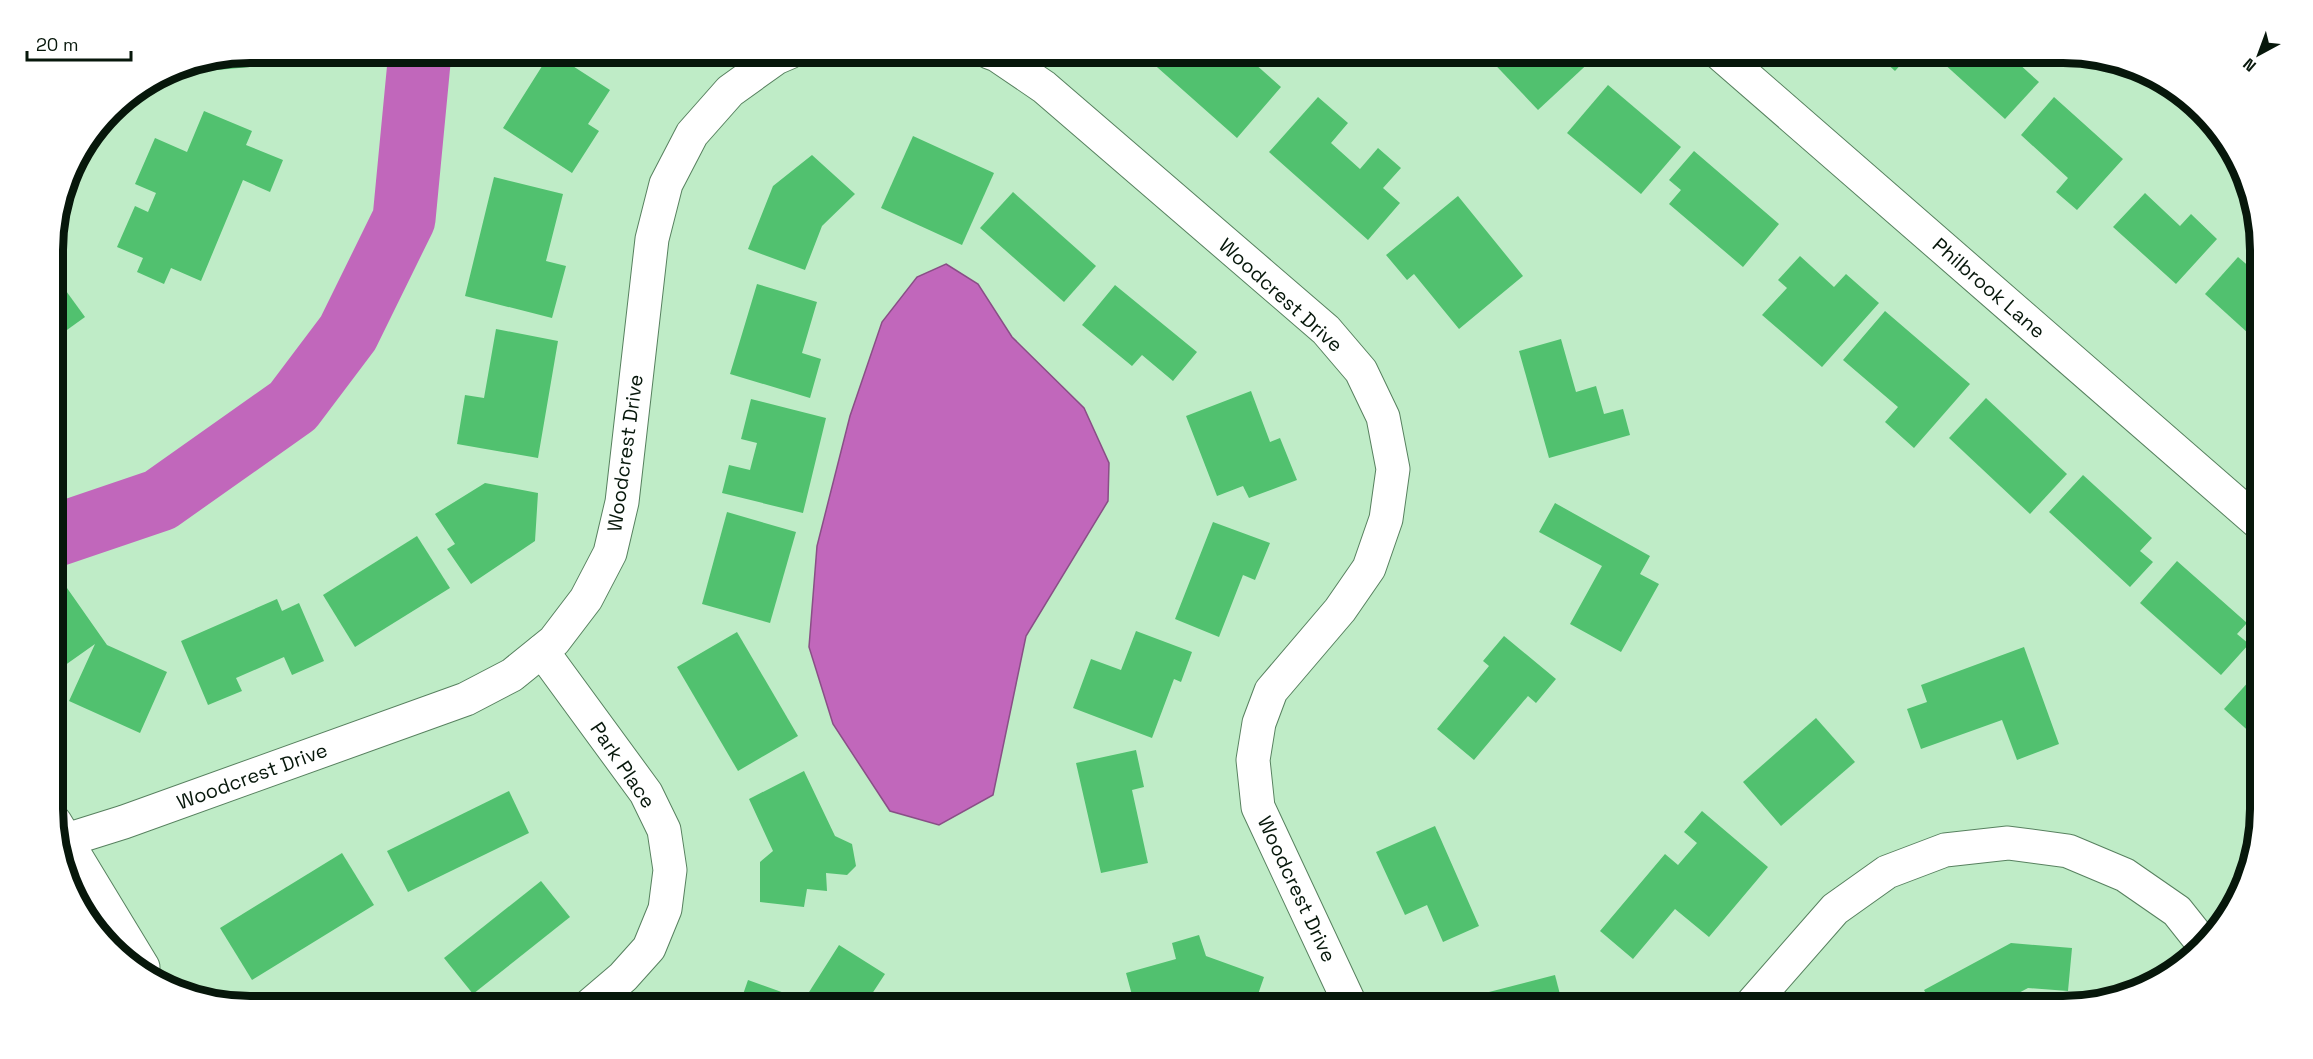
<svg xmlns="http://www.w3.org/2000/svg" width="2313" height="1059" font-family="'Space Grotesk',sans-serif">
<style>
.water{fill:#c167bb;stroke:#894f86;stroke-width:1.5}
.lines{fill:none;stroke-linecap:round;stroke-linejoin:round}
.river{stroke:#c167bb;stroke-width:63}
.building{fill:#51c16f}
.minor-casing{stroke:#57815f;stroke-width:35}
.minor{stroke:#fff;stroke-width:33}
.labels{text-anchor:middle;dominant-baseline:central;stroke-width:5;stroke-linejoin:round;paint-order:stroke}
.street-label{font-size:20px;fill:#07170b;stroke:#fff}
.rim{fill:none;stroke:#07170b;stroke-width:8}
</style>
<rect width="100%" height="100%" fill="#bfecc7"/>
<!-- water -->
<polygon class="water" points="946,264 978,284 1012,337 1084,408 1109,463 1108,501 1026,636 993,795 939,825 890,811 833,724 809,647 817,546 850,416 882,322 917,277"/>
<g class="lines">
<!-- river -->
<polyline class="river" points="54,536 160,500 293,406 348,333 404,219 420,52"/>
</g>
<!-- building -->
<g class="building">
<polygon points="551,52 610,90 588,124 599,131 572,173 503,128"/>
<polygon points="1140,52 1263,52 1254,63 1281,87 1237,138"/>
<polygon points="1483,52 1590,52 1595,57 1538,110"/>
<polygon points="1874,52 1912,52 1895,71"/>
<polygon points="1931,52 2006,52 2039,82 2005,119"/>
<polygon points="249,53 250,67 184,73 183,66"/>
<polygon points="1608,85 1681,147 1641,194 1567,133"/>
<polygon points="1318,97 1348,123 1331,143 1360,169 1378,148 1401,168 1383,188 1400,203 1368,240 1269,152"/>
<polygon points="2054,97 2123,159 2077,210 2056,192 2068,178 2021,135"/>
<polygon points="204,111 252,131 246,145 283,160 270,192 243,180 201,281 171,268 164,284 137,272 143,258 117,247 135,206 148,212 156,193 135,184 155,138 187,152"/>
<polygon points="913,136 994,173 962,245 881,208"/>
<polygon points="1694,151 1779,224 1743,267 1669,204 1681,190 1669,180"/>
<polygon points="812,155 855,194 822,226 805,270 748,249 773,186"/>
<polygon points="494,177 563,194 546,261 566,266 552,318 465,296"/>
<polygon points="1013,192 1096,266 1064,302 980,228"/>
<polygon points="2145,193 2180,226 2191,214 2217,239 2176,284 2113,227"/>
<polygon points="1458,196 1523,276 1459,329 1414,274 1407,280 1386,255"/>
<polygon points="1800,256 1834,287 1846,274 1879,303 1822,367 1762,315 1787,288 1778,280"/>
<polygon points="2238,257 2259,275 2259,343 2205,294"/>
<polygon points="53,273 85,317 53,340"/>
<polygon points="757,284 817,302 802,353 821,359 810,398 730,374"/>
<polygon points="1115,285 1197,352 1173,381 1142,355 1132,366 1082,325"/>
<polygon points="1885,311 1970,384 1914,448 1885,422 1898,407 1843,360"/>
<polygon points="496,329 558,341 538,458 457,444 465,395 484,398"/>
<polygon points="1561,339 1576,392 1596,386 1604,414 1623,409 1630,435 1549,458 1519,351"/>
<polygon points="1251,391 1270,442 1280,438 1297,480 1249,498 1243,486 1217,496 1186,416"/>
<polygon points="1986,398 2067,474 2030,514 1949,438"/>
<polygon points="751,399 826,418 803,513 722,493 729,465 750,470 757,443 741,439"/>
<polygon points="2083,475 2152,538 2140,551 2153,562 2130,587 2049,512"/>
<polygon points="485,483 538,493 535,541 471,584 447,549 455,544 435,514"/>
<polygon points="1555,503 1650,556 1640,574 1659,584 1621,652 1570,624 1602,566 1539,532"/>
<polygon points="727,512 796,532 770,623 702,604"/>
<polygon points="1213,522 1270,543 1255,580 1243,575 1219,637 1175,619"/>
<polygon points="417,536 450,588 355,647 323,595"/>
<polygon points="2177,561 2247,623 2237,634 2249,644 2221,675 2140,603"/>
<polygon points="67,588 107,645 167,672 140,733 69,701 95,644 54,673 54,597"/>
<polygon points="277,599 282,611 299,603 324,661 292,675 284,657 236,678 242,691 208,705 181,641"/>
<polygon points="1136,631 1192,652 1181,682 1174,679 1152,738 1073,708 1091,659 1121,670"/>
<polygon points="737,632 798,736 738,771 677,667"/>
<polygon points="1504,636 1556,679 1536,703 1528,696 1474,760 1437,729 1489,666 1483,661"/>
<polygon points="2024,647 2059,744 2017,760 2002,720 1921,749 1907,709 1927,702 1921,685"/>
<polygon points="2260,669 2260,729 2254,736 2224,709"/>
<polygon points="1816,718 1855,762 1781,826 1743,782"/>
<polygon points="1136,750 1144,787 1132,790 1148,863 1101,873 1076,763"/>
<polygon points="804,771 835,836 852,844 856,866 847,875 826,873 827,891 807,889 804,907 760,902 760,862 773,851 749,799"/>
<polygon points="509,791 529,833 408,892 387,851"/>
<polygon points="1702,811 1768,867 1709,937 1675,909 1633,959 1600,931 1665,854 1678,865 1697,843 1684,832"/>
<polygon points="1435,826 1479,926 1443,942 1427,905 1405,915 1376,852"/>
<polygon points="342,853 374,905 252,980 220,928"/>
<polygon points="541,881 570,917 473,994 444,958"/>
<polygon points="1199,935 1206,956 1264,977 1254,1006 1236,1006 1228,1003 1218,1006 1135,1006 1126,973 1176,959 1172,943"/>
<polygon points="2011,943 2072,948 2068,991 2028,988 1994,1006 1933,1006 1924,990"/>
<polygon points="839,945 885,974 864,1006 739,1006 748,980 804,1000"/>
<polygon points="1555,975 1563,1006 1451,1006 1450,1002"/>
<polygon points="385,996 397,1006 376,1006"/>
<polygon points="1591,1002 1592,1006 1577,1006 1577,1005"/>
</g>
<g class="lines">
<!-- minor casing -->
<g class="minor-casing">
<g id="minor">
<polyline points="989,52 997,55 1044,87 1326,330 1361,371 1383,417 1393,469 1386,519 1369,568 1340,610 1271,691 1259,723 1253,760 1258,807 1351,1006"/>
<polyline points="1718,52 2260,524"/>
<polyline points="542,651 646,793 664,830 670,870 665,909 649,948 623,977 589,1006"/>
<polyline points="55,822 143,967"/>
<polyline points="57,843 124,822 466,699 512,675 554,641 586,599 610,553 622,502 652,239 666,184 692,134 730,91 776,58 790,52"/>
<polyline points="1750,1006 1835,909 1887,872 1945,850 2008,843 2068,851 2125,875 2177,911 2204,945"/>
</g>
</g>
<!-- minor -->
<use href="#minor" class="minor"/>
</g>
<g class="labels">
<!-- street labels -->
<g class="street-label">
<text transform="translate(1989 288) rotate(41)">Philbrook Lane</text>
<text transform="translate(1281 295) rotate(42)">Woodcrest Drive</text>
<text transform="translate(625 453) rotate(-82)">Woodcrest Drive</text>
<text transform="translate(623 765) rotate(56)">Park Place</text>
<text transform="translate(252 776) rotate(-20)">Woodcrest Drive</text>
<text transform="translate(1297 889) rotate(65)">Woodcrest Drive</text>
</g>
</g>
<!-- crop -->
<path d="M0 0H2313V1059H0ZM250 63H2063A187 187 0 0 1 2250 250V809A187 187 0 0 1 2063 996H250A187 187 0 0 1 63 809V250A187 187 0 0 1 250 63Z" fill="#fff" fill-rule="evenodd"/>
<path class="rim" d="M250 63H2063A187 187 0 0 1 2250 250V809A187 187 0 0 1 2063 996H250A187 187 0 0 1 63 809V250A187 187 0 0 1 250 63Z"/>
<!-- north arrow -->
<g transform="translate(2259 54) rotate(221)" stroke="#ffffff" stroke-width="4.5" paint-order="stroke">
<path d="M0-4.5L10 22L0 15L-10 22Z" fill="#07170b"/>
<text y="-9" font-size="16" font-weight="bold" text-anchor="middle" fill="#07170b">N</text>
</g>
<!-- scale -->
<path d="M27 51v9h104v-9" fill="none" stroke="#07170b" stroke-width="3"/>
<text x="36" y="51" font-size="18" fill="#07170b" stroke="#ffffff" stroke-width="4.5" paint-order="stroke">20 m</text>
</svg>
